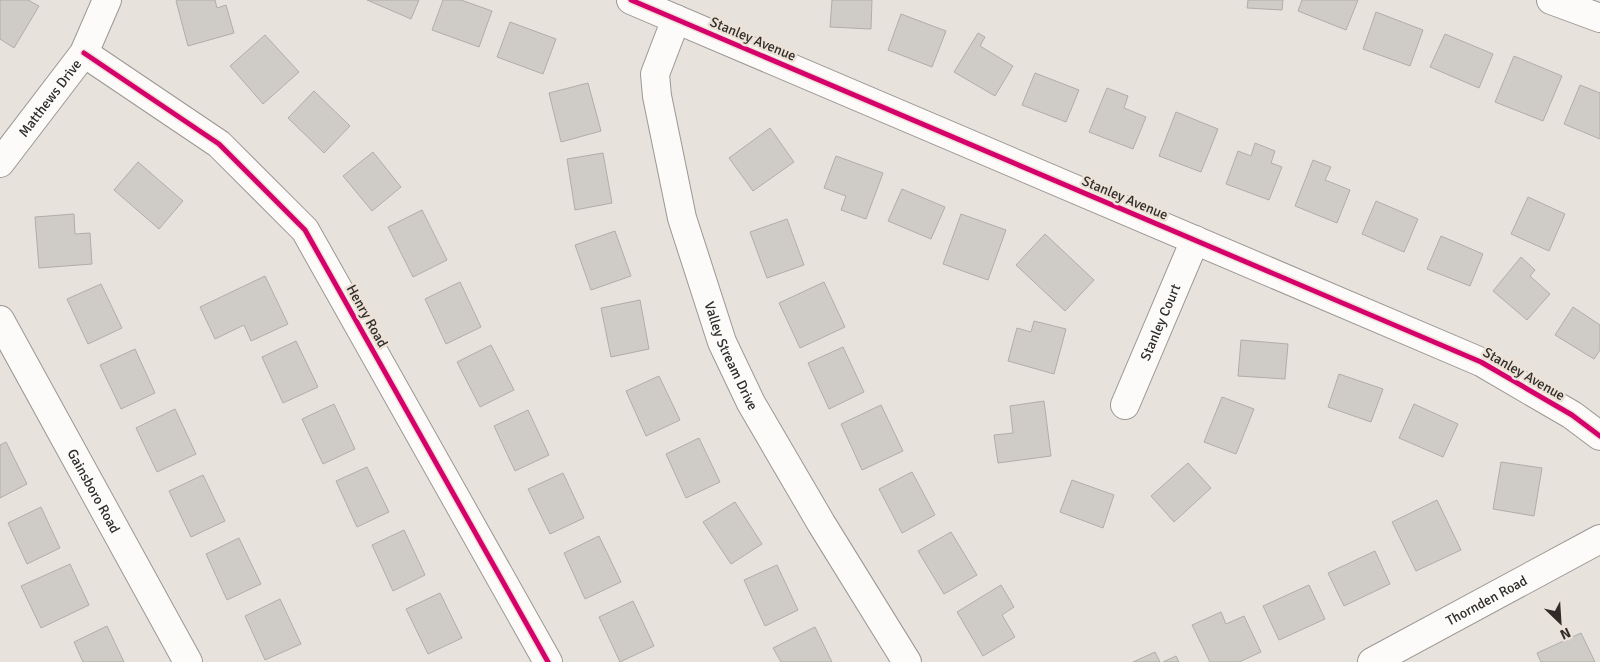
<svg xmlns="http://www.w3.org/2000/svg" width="1600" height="662" font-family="Signika,sans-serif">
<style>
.building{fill:#cfcbc6;stroke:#b1ada8}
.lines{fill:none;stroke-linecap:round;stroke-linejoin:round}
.minor-casing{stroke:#9c9793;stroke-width:30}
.minor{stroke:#fcfbfa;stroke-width:28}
.cycleway-casing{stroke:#ece2d8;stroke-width:8}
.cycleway{stroke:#d6006c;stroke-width:5}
.labels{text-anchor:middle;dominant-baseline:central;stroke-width:5;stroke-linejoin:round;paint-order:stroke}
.street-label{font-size:14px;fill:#302c29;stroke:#ece2d8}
</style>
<rect width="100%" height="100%" fill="#e8e2dc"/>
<!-- building -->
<g class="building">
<polygon points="0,0 28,0 39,6 14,48 0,39"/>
<polygon points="178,0 215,0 217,8 226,5 234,33 188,46 176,1"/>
<polygon points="367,0 419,0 411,19"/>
<polygon points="443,0 461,0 492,11 479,47 432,30"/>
<polygon points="832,0 872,0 871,29 830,27"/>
<polygon points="1248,0 1283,0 1282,10 1247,8"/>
<polygon points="1302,0 1358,0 1346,30 1298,11"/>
<polygon points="1376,12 1423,30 1410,66 1363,49"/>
<polygon points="901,14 946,31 932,67 888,50"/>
<polygon points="510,22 556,39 543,74 497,57"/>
<polygon points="978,33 985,37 980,46 1013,66 995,96 954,72"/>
<polygon points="1445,34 1493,54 1479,88 1430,67"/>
<polygon points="265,35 299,72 263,104 230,66"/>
<polygon points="1514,56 1562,76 1543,121 1495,102"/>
<polygon points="1035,73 1079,90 1066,122 1022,105"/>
<polygon points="588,83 601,131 561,142 549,93"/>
<polygon points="1580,85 1600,93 1600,139 1564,124"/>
<polygon points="1107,88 1128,96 1124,108 1146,117 1133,149 1089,132"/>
<polygon points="314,91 350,126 324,153 288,118"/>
<polygon points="1176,112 1218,129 1201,172 1159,156"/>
<polygon points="770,128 794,162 753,191 729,158"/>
<polygon points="1255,143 1275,151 1271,163 1282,167 1269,200 1226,184 1238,151 1251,156"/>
<polygon points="373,152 401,187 372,211 343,176"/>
<polygon points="603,153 612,203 575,210 567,159"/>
<polygon points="836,156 883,173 866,219 841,210 846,196 824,188"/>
<polygon points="1313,160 1331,167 1325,180 1350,190 1337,223 1295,206"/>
<polygon points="138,162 183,201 159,229 114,190"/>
<polygon points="902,189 945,207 931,239 888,221"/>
<polygon points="1528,197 1565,214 1549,251 1511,234"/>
<polygon points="1376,201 1418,219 1404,252 1362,234"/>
<polygon points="422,210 447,260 413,277 388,227"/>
<polygon points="74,214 75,234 90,233 92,264 39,268 35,217"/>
<polygon points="961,214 1006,230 988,280 943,264"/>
<polygon points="787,219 804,265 767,278 750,232"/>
<polygon points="615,231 631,276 591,290 575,245"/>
<polygon points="1045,234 1094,280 1065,311 1016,265"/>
<polygon points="1441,236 1483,254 1470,286 1427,269"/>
<polygon points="1521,257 1535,270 1530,276 1550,294 1527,320 1493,291"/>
<polygon points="265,276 288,324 251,341 244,325 215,339 200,307"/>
<polygon points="460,282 481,327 446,344 425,299"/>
<polygon points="824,282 845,327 800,348 779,303"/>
<polygon points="101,284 122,328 88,344 67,299"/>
<polygon points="640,300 649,349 611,357 601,308"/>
<polygon points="1573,307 1600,325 1600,350 1594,359 1555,335"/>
<polygon points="1034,321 1066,329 1054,374 1008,361 1017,328 1031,332"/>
<polygon points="1241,340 1288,344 1285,379 1238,376"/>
<polygon points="296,341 318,387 283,403 262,357"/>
<polygon points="491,345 514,390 480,407 457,362"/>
<polygon points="843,347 864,392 829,409 808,363"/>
<polygon points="135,349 155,393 121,409 100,365"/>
<polygon points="1339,374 1383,389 1371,422 1328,407"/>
<polygon points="659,376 680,420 646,436 626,391"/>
<polygon points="1222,397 1254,409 1236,454 1204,442"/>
<polygon points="1044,401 1051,456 998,463 994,435 1013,433 1010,406"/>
<polygon points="334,404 355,449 323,464 302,419"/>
<polygon points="1414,404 1458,424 1443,457 1399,438"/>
<polygon points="881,405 903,451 862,470 841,424"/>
<polygon points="175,409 196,454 157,472 136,428"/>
<polygon points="528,410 549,455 515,471 494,426"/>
<polygon points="699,438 720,482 686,498 666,454"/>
<polygon points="6,442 27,484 0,498 0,445"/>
<polygon points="1501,462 1542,468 1534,516 1493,509"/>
<polygon points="1188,463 1211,488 1174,522 1151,496"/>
<polygon points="367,467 389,512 357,527 336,481"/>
<polygon points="912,472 935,515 902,533 879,489"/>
<polygon points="563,473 584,518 550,534 528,489"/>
<polygon points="203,475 225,521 191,537 169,491"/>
<polygon points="1072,480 1114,495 1103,528 1060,512"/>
<polygon points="1437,500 1461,550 1416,571 1392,522"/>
<polygon points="735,502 762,544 731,564 703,522"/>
<polygon points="41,507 60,548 27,564 8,523"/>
<polygon points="404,530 425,575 393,591 372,545"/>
<polygon points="951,532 977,575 944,594 918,551"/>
<polygon points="599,536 621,582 585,599 564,553"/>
<polygon points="239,538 261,584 227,600 206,554"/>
<polygon points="1375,551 1390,584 1344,606 1328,573"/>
<polygon points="70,564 89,605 41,628 21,586"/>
<polygon points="777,565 798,610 765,626 744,580"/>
<polygon points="1001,585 1014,607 1002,615 1015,637 983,656 957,612"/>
<polygon points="1309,585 1325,619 1279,640 1263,606"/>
<polygon points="440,593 462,638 428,654 406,609"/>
<polygon points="280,599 301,644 265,660 245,616"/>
<polygon points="633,601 654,646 620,662 599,617"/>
<polygon points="1221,612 1226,624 1244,616 1261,652 1239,662 1210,662 1192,625"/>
<polygon points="107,626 124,662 83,662 74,642"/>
<polygon points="815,627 832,662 781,662 773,648"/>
<polygon points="1581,633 1595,662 1541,662 1537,653"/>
<polygon points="1155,652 1160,662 1133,662"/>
<polygon points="1176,656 1179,662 1163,662"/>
</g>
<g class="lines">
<!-- minor casing -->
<g class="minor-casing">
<g id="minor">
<polyline points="631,0 1481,362 1572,415 1600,436"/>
<polyline points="1551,0 1600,18"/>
<path id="s1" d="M676 19 655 74 657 96 682 218 722 342 751 403 821 523 907 662"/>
<polyline points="84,53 219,144 305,230 548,662"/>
<path id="s2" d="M0 163 84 53 107 0"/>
<path id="s3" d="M0 320 188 662"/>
<path id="s4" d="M1125 405 1195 240"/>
<path id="s5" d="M1372 662 1600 539"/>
</g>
</g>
<!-- minor -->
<use href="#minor" class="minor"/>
<!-- cycleway casing -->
<g class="cycleway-casing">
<g id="cycleway">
<polyline points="631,0 1481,362 1572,415 1600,436"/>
<polyline points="84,53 219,144 305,230 548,662"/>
</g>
</g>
<!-- cycleway -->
<use href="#cycleway" class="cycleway"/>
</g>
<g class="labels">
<!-- street labels -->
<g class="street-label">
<text transform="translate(753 39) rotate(23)">Stanley Avenue</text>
<text stroke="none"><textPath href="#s2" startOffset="82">Matthews Drive</textPath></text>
<text transform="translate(1125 198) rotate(23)">Stanley Avenue</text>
<text transform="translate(367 316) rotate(61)">Henry Road</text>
<text stroke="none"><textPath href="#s4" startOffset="90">Stanley Court</textPath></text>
<text stroke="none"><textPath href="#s1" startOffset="352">Valley Stream Drive</textPath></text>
<text transform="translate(1524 374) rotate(30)">Stanley Avenue</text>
<text stroke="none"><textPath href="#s3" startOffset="195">Gainsboro Road</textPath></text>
<text stroke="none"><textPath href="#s5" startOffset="130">Thornden Road</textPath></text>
</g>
</g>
<!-- north arrow -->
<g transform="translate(1560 622) rotate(155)" stroke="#ece2d8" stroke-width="4" paint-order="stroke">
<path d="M0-4L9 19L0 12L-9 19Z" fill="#302c29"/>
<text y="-8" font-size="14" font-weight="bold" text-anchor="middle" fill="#302c29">N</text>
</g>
</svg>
